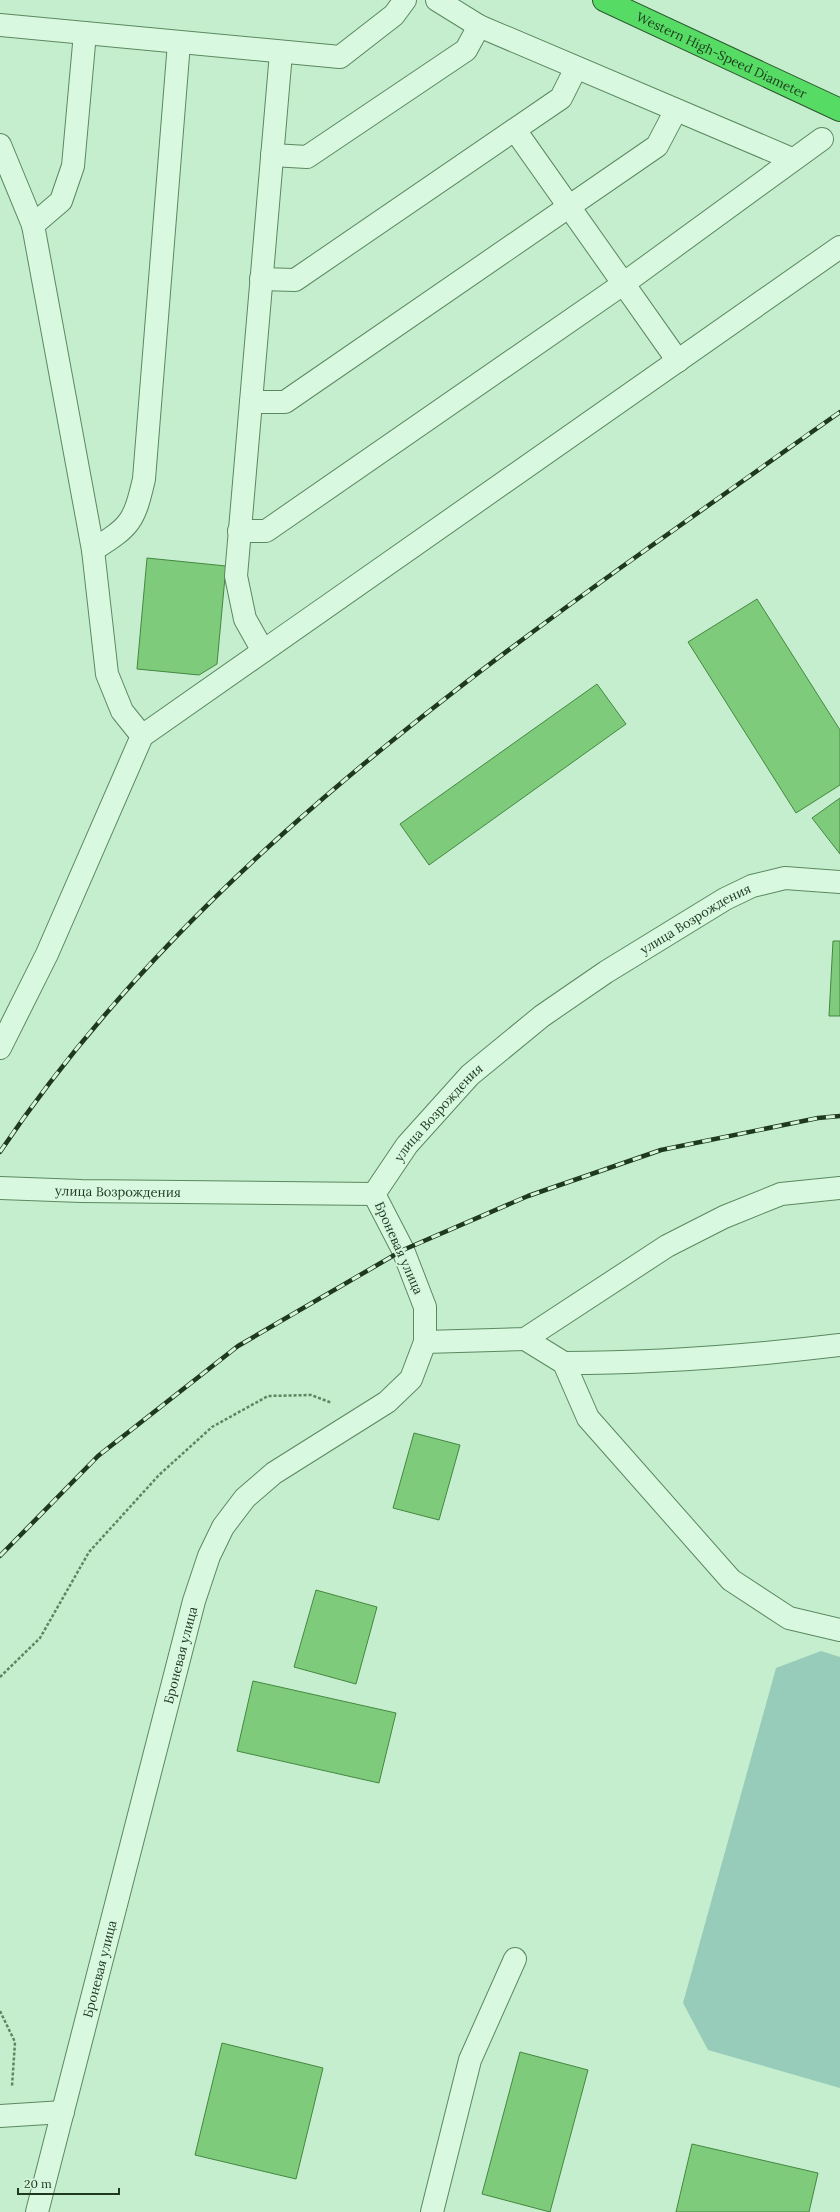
<svg xmlns="http://www.w3.org/2000/svg" width="840" height="2212" font-family="Lora,serif">
<style>
.green{fill:#98ccba}
.building{fill:#7ecc7b;stroke:#458741}
.lines{fill:none;stroke-linecap:round;stroke-linejoin:round}
.minor-casing{stroke:#5b885e;stroke-width:24}
.highway-casing{stroke:#2f562f;stroke-width:24}
.path{stroke:#5b885e;stroke-width:2.5;stroke-dasharray:3 2;stroke-linecap:butt}
.minor{stroke:#d8f8e0;stroke-width:22}
.highway{stroke:#56dc64;stroke-width:22}
.rail-casing{stroke:#1f391f;stroke-width:4.5}
.rail{stroke:#d4f5dc;stroke-width:3;stroke-dasharray:9;stroke-linecap:butt}
.labels{text-anchor:middle;dominant-baseline:central;stroke-width:4;stroke-linejoin:round;paint-order:stroke}
.street-label{font-size:13px;fill:#1f391f;stroke:#d4f5dc}
</style>
<rect width="100%" height="100%" fill="#c4eece"/>
<!-- green -->
<polygon class="green" points="821,1651 840,1657 840,2088 708,2050 683,2003 776,1668"/>
<!-- building -->
<g class="building">
<polygon points="147,558 226,566 217,664 199,675 137,669"/>
<polygon points="757,599 840,730 840,785 796,813 688,642"/>
<polygon points="597,684 626,724 429,865 400,824"/>
<polygon points="840,798 840,854 812,818"/>
<polygon points="833,941 840,941 840,1016 829,1016"/>
<polygon points="414,1433 460,1445 439,1520 393,1508"/>
<polygon points="316,1590 377,1607 356,1684 294,1667"/>
<polygon points="253,1681 396,1713 379,1783 237,1751"/>
<polygon points="222,2043 323,2068 296,2179 195,2155"/>
<polygon points="520,2052 588,2070 550,2212 482,2194"/>
<polygon points="692,2144 818,2173 809,2212 676,2212"/>
</g>
<g class="lines">
<!-- minor casing -->
<g class="minor-casing">
<g id="minor">
<polyline points="437,0 479,26 792,159"/>
<polyline points="0,25 340,57 394,15 405,0"/>
<polyline points="515,130 678,361"/>
<polyline points="0,145 33,225 93,550 107,674 122,711 142,736"/>
<polyline points="272,155 307,157 466,50 479,26"/>
<polyline points="33,225 61,201 73,166 85,33"/>
<polyline points="261,279 295,280 561,98 576,68"/>
<polyline points="251,402 285,402 657,146 676,110"/>
<polyline points="239,531 266,531 623,284 822,139"/>
<path d="M93 550C131 526 134 522 144 479L179 43"/>
<polyline points="263,651 245,619 236,576 281,53"/>
<polyline points="0,1048 47,954 142,736 840,247"/>
<path id="s1" d="M0 1188 81 1191 374 1194"/>
<path id="s2" d="M374 1194 407 1145 470 1075 542 1016 606 972 725 899 752 886 785 878 840 882"/>
<polyline points="525,1339 564,1363 588,1418 731,1580 789,1618 840,1630"/>
<polyline points="425,1342 525,1339 667,1246 724,1217 781,1194 840,1188"/>
<path d="M564 1363C656 1363 749 1356 840 1345"/>
<polyline points="0,2116 63,2112"/>
<path id="s3" d="M37 2212 194 1601 209 1556 223 1527 245 1498 274 1473 387 1402 411 1379 425 1342V1307L403 1250 374 1194"/>
<polyline points="432,2212 470,2060 515,1959"/>
</g>
</g>
<!-- highway casing -->
<g class="highway-casing">
<g id="highway">
<path id="s4" d="M604 0 840 110"/>
</g>
</g>
<!-- path -->
<g class="path">
<polyline points="0,1677 40,1638 89,1552 159,1475 212,1427 268,1396 311,1395 332,1403"/>
<polyline points="0,2011 15,2042 12,2086"/>
</g>
<!-- minor -->
<use href="#minor" class="minor"/>
<!-- highway -->
<use href="#highway" class="highway"/>
<!-- rail casing -->
<g class="rail-casing">
<g id="rail">
<path d="M0 1152C161 913 391 733 623 566 695 515 767 463 840 412"/>
<polyline points="0,1556 98,1456 238,1346 403,1250 528,1196 661,1150 818,1118 840,1116"/>
</g>
</g>
<!-- rail -->
<use href="#rail" class="rail"/>
</g>
<g class="labels">
<!-- street labels -->
<g class="street-label">
<text stroke="none"><textPath href="#s4" startOffset="130">Western High-Speed Diameter</textPath></text>
<text stroke="none"><textPath href="#s2" startOffset="428">улица Возрождения</textPath></text>
<text stroke="none"><textPath href="#s2" startOffset="104">улица Возрождения</textPath></text>
<text stroke="none"><textPath href="#s1" startOffset="118">улица Возрождения</textPath></text>
<text transform="translate(399 1248) rotate(66)">Броневая улица</text>
<text stroke="none"><textPath href="#s3" startOffset="575">Броневая улица</textPath></text>
<text stroke="none"><textPath href="#s3" startOffset="251">Броневая улица</textPath></text>
</g>
</g>
<!-- scale -->
<path d="M18 2188v6h101v-6" fill="none" stroke="#1f391f" stroke-width="2"/>
<text x="24" y="2188" font-size="12" fill="#1f391f" stroke="#d4f5dc" stroke-width="3" paint-order="stroke">20 m</text>
</svg>
